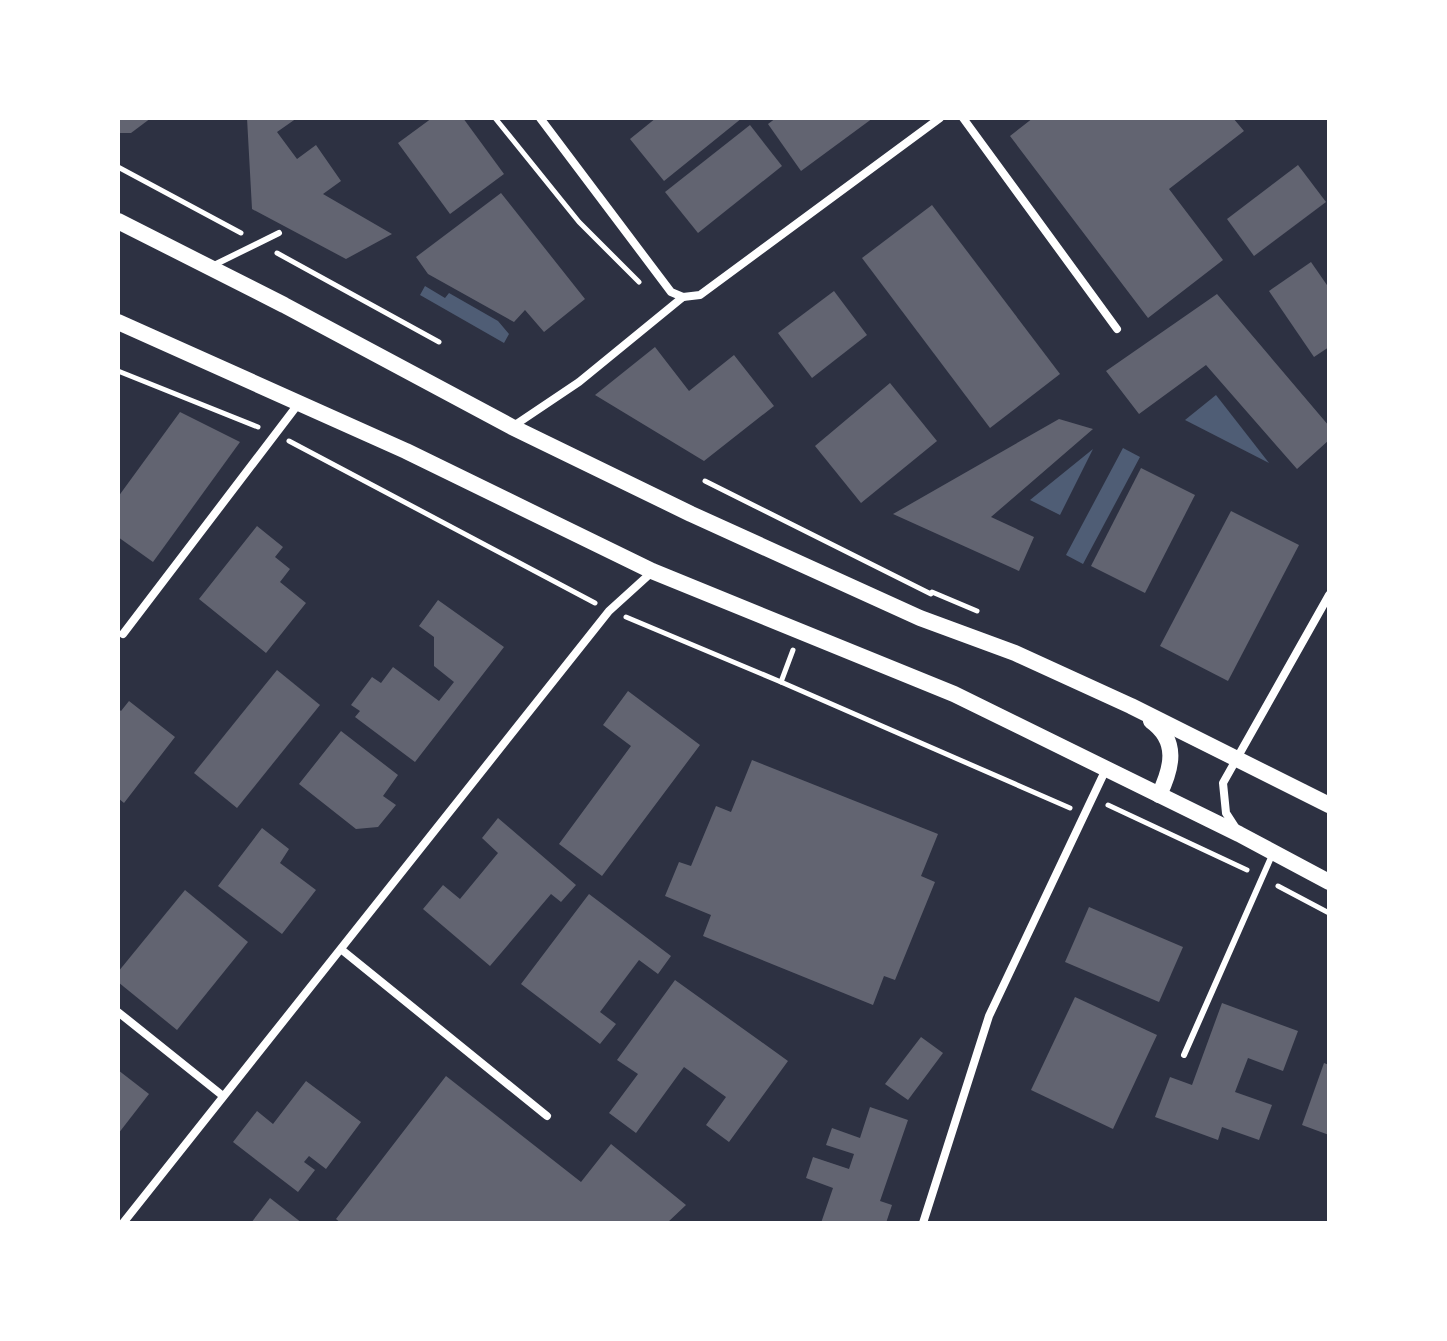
<svg xmlns="http://www.w3.org/2000/svg" width="1447" height="1341" font-family="Cabin,sans-serif">
<style>
.water{fill:#4f5d75}
.building{fill:#626471}
.lines{fill:none;stroke-linecap:round;stroke-linejoin:round}
.path{stroke:#fff;stroke-width:5}
.service{stroke:#fff;stroke-width:6}
.minor{stroke:#fff;stroke-width:8}
.secondary{stroke:#fff;stroke-width:16}
</style>
<rect width="100%" height="100%" fill="#2d3142"/>
<!-- water -->
<g class="water">
<polygon points="425,286 445,298 449,293 498,321 509,334 504,343 420,295"/>
<polygon points="1216,395 1269,463 1185,420"/>
<polygon points="1123,448 1140,457 1083,564 1066,555"/>
<polygon points="1093,449 1060,515 1030,500"/>
</g>
<!-- building -->
<g class="building">
<polygon points="118,118 151,118 131,133 118,133"/>
<polygon points="247,118 297,118 277,132 297,159 316,145 341,181 323,194 392,234 346,259 252,209"/>
<polygon points="432,118 463,118 504,174 450,214 398,143"/>
<polygon points="656,118 742,118 664,181 630,139"/>
<polygon points="776,118 873,118 801,171 768,124"/>
<polygon points="1033,118 1233,118 1244,131 1169,189 1223,260 1148,318 1010,136"/>
<polygon points="750,125 782,166 698,233 665,192"/>
<polygon points="1298,165 1326,202 1254,256 1227,219"/>
<polygon points="501,193 585,299 544,332 525,310 514,322 428,274 416,257"/>
<polygon points="932,205 1060,374 990,428 862,258"/>
<polygon points="1311,262 1329,288 1329,347 1314,357 1269,291"/>
<polygon points="834,291 867,335 812,378 778,333"/>
<polygon points="1217,294 1329,426 1329,440 1297,469 1206,365 1139,414 1106,371"/>
<polygon points="655,347 689,391 734,355 774,406 704,461 595,395"/>
<polygon points="890,383 937,441 861,503 815,446"/>
<polygon points="180,412 240,442 153,562 118,537 118,497"/>
<polygon points="1059,419 1093,429 991,517 1034,537 1019,571 893,514"/>
<polygon points="1141,468 1195,495 1145,593 1091,566"/>
<polygon points="1231,511 1299,545 1228,681 1160,646"/>
<polygon points="257,526 283,547 275,557 290,569 280,582 306,603 266,653 199,599"/>
<polygon points="438,600 504,647 415,762 355,717 360,711 351,705 372,677 381,683 393,667 439,701 454,682 434,666 434,637 419,626"/>
<polygon points="277,670 320,705 237,808 194,773"/>
<polygon points="628,691 700,745 602,876 559,844 631,746 603,725"/>
<polygon points="129,701 175,737 124,803 118,798 118,708 121,711"/>
<polygon points="341,731 398,775 383,796 396,805 378,827 356,829 299,784"/>
<polygon points="752,760 938,834 921,876 935,882 895,980 884,976 873,1005 703,936 711,915 665,896 679,862 691,866 716,806 731,812"/>
<polygon points="498,818 576,885 561,902 551,894 490,966 423,909 443,885 460,899 498,853 482,838"/>
<polygon points="262,828 289,849 280,863 316,890 282,934 218,886"/>
<polygon points="185,890 248,942 177,1030 118,982 118,972"/>
<polygon points="589,894 671,956 658,974 639,960 600,1012 616,1024 600,1044 521,984"/>
<polygon points="1089,907 1183,947 1159,1002 1065,962"/>
<polygon points="675,980 788,1061 729,1142 706,1125 726,1097 684,1067 636,1133 609,1113 638,1074 617,1060"/>
<polygon points="1075,997 1157,1035 1113,1129 1031,1090"/>
<polygon points="1222,1003 1298,1031 1283,1071 1248,1058 1235,1092 1272,1105 1259,1140 1222,1127 1218,1140 1155,1117 1170,1077 1192,1085"/>
<polygon points="921,1037 943,1053 908,1100 885,1084"/>
<polygon points="1324,1063 1329,1065 1329,1135 1302,1125"/>
<polygon points="118,1070 149,1094 118,1134"/>
<polygon points="446,1076 581,1182 611,1144 686,1205 667,1223 341,1223 336,1219"/>
<polygon points="306,1081 361,1122 326,1169 309,1156 304,1162 315,1170 298,1192 233,1142 257,1111 273,1124"/>
<polygon points="870,1107 908,1120 880,1201 892,1205 886,1223 821,1223 833,1188 806,1178 813,1157 849,1169 854,1154 826,1145 832,1128 860,1138"/>
<polygon points="270,1198 302,1223 251,1223"/>
</g>
<g class="lines">
<!-- path -->
<g class="path">
<polyline points="495,118 579,222 639,282"/>
<polyline points="118,167 241,233"/>
<polyline points="277,253 439,342"/>
<polyline points="118,371 258,427"/>
<polyline points="289,441 595,603"/>
<polyline points="705,481 931,594"/>
<polyline points="932,592 977,611"/>
<polyline points="626,617 781,682 793,650"/>
<polyline points="781,682 1070,808"/>
<polyline points="1108,805 1247,870"/>
<polyline points="1278,886 1329,913"/>
</g>
<!-- service -->
<g class="service">
<polyline points="212,266 279,233"/>
<polyline points="1184,1055 1273,853"/>
</g>
<!-- minor -->
<g class="minor">
<polyline points="540,118 671,292 683,297"/>
<polyline points="963,118 1117,329"/>
<polyline points="512,427 579,382 683,297 700,295 940,118"/>
<polyline points="123,634 299,403"/>
<polyline points="1237,830 1226,813 1223,783 1329,595"/>
<polyline points="342,950 547,1116"/>
<polyline points="118,1012 223,1096"/>
<polyline points="123,1223 609,611 652,572"/>
<polyline points="923,1223 989,1016 1106,769"/>
</g>
<!-- secondary -->
<g class="secondary">
<polyline points="118,221 284,305 512,427 691,514 920,618 1015,653 1131,706 1329,805"/>
<polyline points="118,322 406,451 652,571 954,694 1239,834 1329,882"/>
<path d="M1151 721C1179 741 1172 768 1159 795"/>
</g>
</g>
<!-- border -->
<rect width="1447" height="1341" fill="none" stroke="#ffffff" stroke-width="240"/>
</svg>
